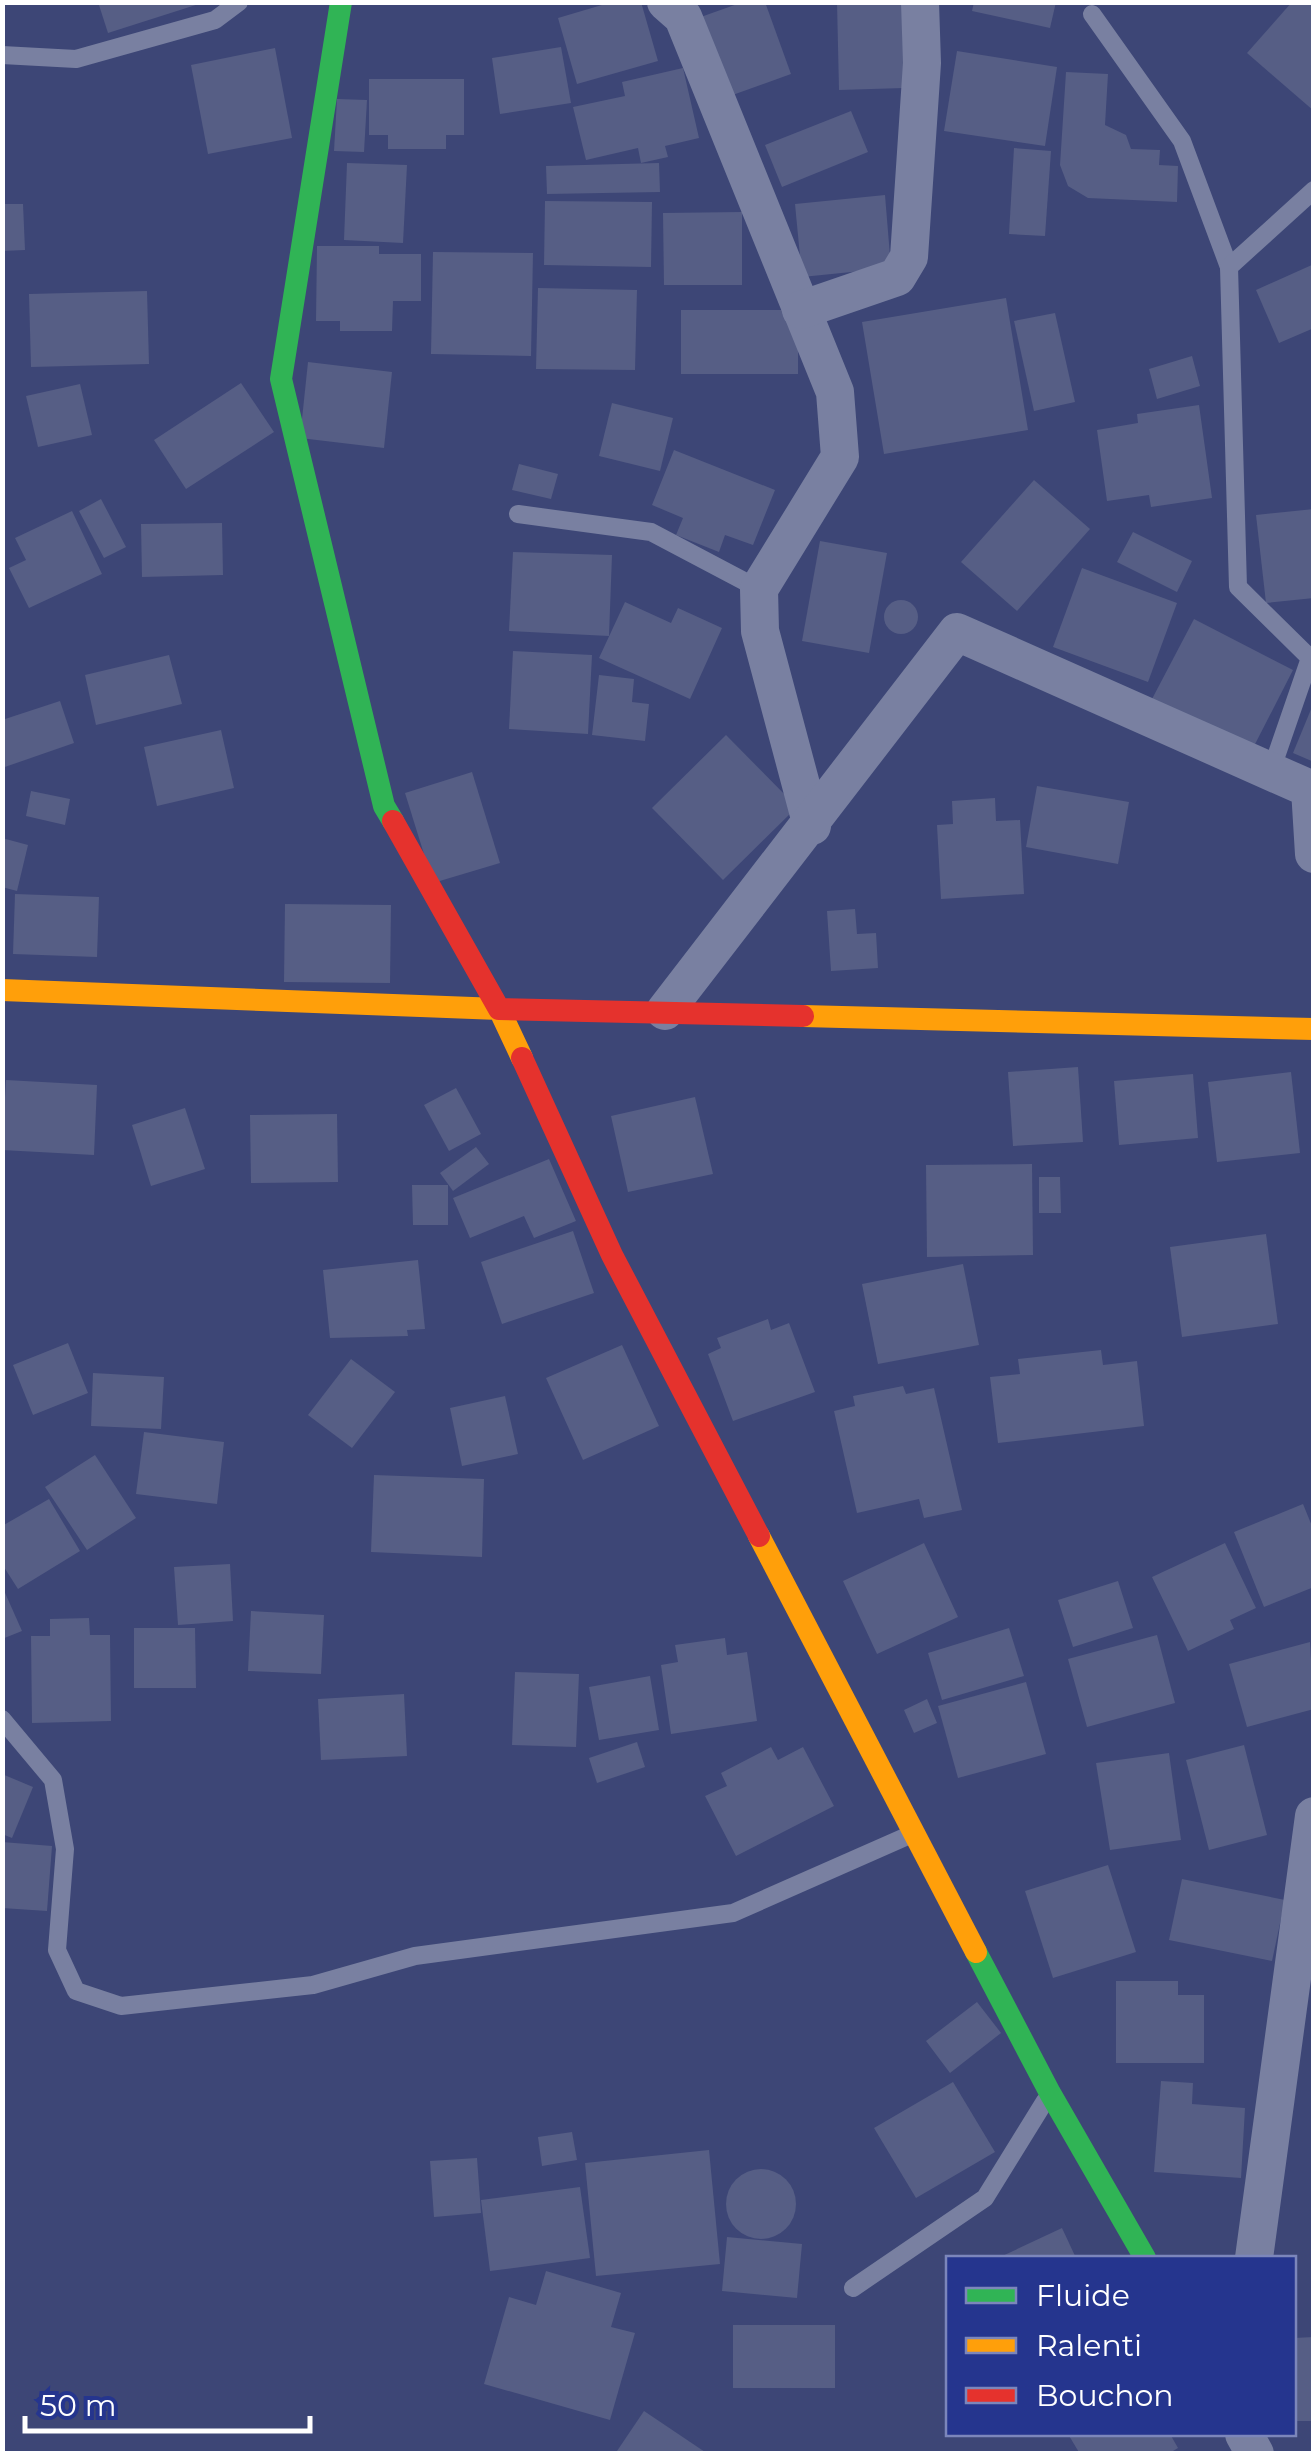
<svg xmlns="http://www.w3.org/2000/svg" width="1316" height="2456" font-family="Montserrat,sans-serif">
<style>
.building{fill:#565e85}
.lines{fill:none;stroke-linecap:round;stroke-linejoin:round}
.lane{stroke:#7980a1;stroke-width:18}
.street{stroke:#7980a1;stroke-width:38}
.fast{stroke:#30b455;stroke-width:22}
.slow{stroke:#ff9f0a;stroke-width:22}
.jam{stroke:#e5322d;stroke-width:22}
</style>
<rect width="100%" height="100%" fill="#3d4676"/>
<!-- building -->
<g class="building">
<polygon points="98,2 202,2 202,3 108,33"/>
<polygon points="612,2 641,2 658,61 577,84 558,18"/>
<polygon points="743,2 765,2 791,74 727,97 698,18"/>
<polygon points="837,2 902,2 904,88 839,90"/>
<polygon points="974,2 1056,2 1050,28 972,11"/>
<polygon points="1292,2 1314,2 1314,111 1247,53"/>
<polygon points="561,47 571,103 500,114 492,58"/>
<polygon points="275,48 292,138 208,154 191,65"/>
<polygon points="957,51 1057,67 1045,146 944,131"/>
<polygon points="683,68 699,138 665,146 668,157 641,163 638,148 586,160 573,107 625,96 622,82"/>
<polygon points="1066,72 1108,74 1105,125 1126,135 1131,149 1160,150 1159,165 1178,166 1177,202 1088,198 1068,186 1060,165"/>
<polygon points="369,79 464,79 464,135 446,135 446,149 388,149 388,135 369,135"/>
<polygon points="337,99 367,100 364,152 334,151"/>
<polygon points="851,111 868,152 782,187 765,145"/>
<polygon points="1014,148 1051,151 1045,236 1009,234"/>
<polygon points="347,163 407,165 403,243 344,240"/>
<polygon points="659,163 660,192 547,194 546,166"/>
<polygon points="885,195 891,268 802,277 795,204"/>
<polygon points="545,201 652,202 651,267 544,265"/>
<polygon points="2,204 23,204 25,250 2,251"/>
<polygon points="742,212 742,285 664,285 663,213"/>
<polygon points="317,246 379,246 379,254 421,254 421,301 393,301 392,331 340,331 340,321 316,321"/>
<polygon points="433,252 533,253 531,356 431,354"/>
<polygon points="1314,264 1314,328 1279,343 1256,290"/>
<polygon points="538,288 637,290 635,370 536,369"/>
<polygon points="147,291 149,364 31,367 29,294"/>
<polygon points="1006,298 1028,430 884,454 862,322"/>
<rect x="681" y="310" width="117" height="64"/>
<polygon points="1055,313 1075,402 1034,411 1014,321"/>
<polygon points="1192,356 1200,386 1157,399 1149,369"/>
<polygon points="308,362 392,372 384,448 300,438"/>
<polygon points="241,383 274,432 186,489 154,440"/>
<polygon points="80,384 92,435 38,447 26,396"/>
<polygon points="612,403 673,418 660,471 599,456"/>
<polygon points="1199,405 1212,498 1151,507 1149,495 1107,501 1097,430 1138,423 1137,414"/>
<polygon points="674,450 775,490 753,545 725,535 719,552 676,535 683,518 652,505"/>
<polygon points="519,464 558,474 551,499 512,490"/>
<polygon points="1034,480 1090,529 1017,611 961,562"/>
<polygon points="101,499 126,547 104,558 79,511"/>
<polygon points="1314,509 1314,598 1266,603 1256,515"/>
<polygon points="72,511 102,574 29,608 9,568 26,560 15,538"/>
<polygon points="222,523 223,575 142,577 141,524"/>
<polygon points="1133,532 1192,561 1177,592 1117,562"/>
<polygon points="820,541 887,553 869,653 802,641"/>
<polygon points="513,552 612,555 609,636 509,631"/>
<polygon points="1082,568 1177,603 1148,682 1053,647"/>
<circle cx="901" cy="617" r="17"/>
<polygon points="625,602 671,623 678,608 722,628 690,699 599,658"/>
<polygon points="1194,619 1293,670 1252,750 1152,699"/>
<polygon points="513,651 592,655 588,734 509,729"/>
<polygon points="169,655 182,704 96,725 85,675"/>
<polygon points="599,675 634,679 632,702 649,704 645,741 592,735"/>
<polygon points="60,701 74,743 2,768 2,720"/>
<polygon points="1314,702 1314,762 1293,753"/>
<polygon points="221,730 234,788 157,806 144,747"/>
<polygon points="726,735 797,807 723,880 652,808"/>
<polygon points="472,772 500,863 433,883 405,793"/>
<polygon points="1037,786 1129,802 1118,864 1026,847"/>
<polygon points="31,791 70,799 65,825 26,816"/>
<polygon points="995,798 996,821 1020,820 1024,894 941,899 937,825 953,824 952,801"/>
<polygon points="2,838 28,845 17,891 2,887"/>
<polygon points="15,894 99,897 97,957 13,954"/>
<polygon points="285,904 391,905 390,983 284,982"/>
<polygon points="855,909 857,934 876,933 878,968 831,971 827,911"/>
<polygon points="1078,1067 1083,1142 1013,1146 1008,1072"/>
<polygon points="1291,1072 1300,1153 1217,1162 1208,1082"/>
<polygon points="1193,1074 1198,1138 1119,1145 1114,1081"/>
<polygon points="6,1080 97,1085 94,1155 2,1150"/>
<polygon points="456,1088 481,1134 449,1151 424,1105"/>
<polygon points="695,1097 713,1174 628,1192 611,1116"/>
<polygon points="185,1108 205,1169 151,1186 132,1125"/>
<polygon points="337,1114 338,1182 251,1183 250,1115"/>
<polygon points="476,1147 489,1164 453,1191 440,1173"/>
<polygon points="549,1159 576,1221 534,1238 524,1216 470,1238 453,1198"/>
<polygon points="1032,1164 1033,1255 927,1257 926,1165"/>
<polygon points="1039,1177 1060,1177 1061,1213 1039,1213"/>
<polygon points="412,1185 448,1185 448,1225 413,1225"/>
<polygon points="573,1231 594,1293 502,1324 481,1262"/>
<polygon points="1266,1234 1278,1324 1182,1337 1170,1247"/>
<polygon points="418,1260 425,1329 407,1330 408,1336 330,1338 323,1270"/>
<polygon points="963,1264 979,1345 878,1364 862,1284"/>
<polygon points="768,1319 771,1330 789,1323 815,1392 733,1421 708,1354 721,1348 717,1338"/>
<polygon points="68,1343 88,1393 33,1415 13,1365"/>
<polygon points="622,1345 659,1426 583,1460 546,1378"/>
<polygon points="1101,1350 1103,1365 1137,1361 1144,1426 998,1443 990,1377 1020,1374 1018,1359"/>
<polygon points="351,1359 395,1392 352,1448 308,1415"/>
<polygon points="93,1373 164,1377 161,1429 91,1426"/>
<polygon points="903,1386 906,1394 934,1388 962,1510 924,1518 919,1499 857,1513 834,1411 855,1406 853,1396"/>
<polygon points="505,1396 518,1454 462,1466 450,1408"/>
<polygon points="144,1432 224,1442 217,1504 136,1494"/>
<polygon points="95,1455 136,1518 87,1550 45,1487"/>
<polygon points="374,1475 484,1479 482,1557 371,1552"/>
<polygon points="49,1499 80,1551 18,1589 2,1564 2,1526"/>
<polygon points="1303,1504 1314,1531 1314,1587 1264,1607 1234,1532"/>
<polygon points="924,1543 958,1617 877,1654 843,1581"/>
<polygon points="1225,1543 1256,1608 1230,1620 1234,1629 1188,1651 1152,1577"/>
<polygon points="230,1564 233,1621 178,1625 174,1567"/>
<polygon points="1118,1581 1133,1628 1073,1647 1058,1600"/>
<polygon points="2,1586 22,1631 2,1639"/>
<polygon points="251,1611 324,1615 321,1674 248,1671"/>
<polygon points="89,1618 90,1635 110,1635 111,1721 32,1723 31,1636 50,1636 50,1619"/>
<polygon points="134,1628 195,1628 196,1688 134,1688"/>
<polygon points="1009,1628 1024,1676 942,1700 928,1653"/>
<polygon points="1157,1635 1175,1703 1087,1727 1068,1659"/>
<polygon points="725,1638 727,1655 747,1652 757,1721 671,1734 661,1665 678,1662 675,1645"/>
<polygon points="1310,1642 1314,1709 1247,1727 1229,1664"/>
<polygon points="515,1672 579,1674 576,1747 512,1745"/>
<polygon points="650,1676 659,1730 599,1740 589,1687"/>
<polygon points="1026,1682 1046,1754 958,1778 938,1706"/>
<polygon points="404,1694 407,1756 321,1760 318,1699"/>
<polygon points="927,1699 937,1723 914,1733 904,1710"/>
<polygon points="637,1742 645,1767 597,1783 589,1758"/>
<polygon points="1244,1745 1267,1835 1209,1850 1186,1760"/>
<polygon points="771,1747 778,1760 803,1747 834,1806 736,1856 705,1796 727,1786 721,1773"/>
<polygon points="1169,1753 1181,1840 1110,1850 1096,1763"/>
<polygon points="2,1774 33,1787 12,1838 2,1834"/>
<polygon points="2,1842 52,1846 47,1911 2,1908"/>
<polygon points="1108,1865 1136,1952 1053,1978 1025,1891"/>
<polygon points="1182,1879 1285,1900 1272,1961 1169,1940"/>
<polygon points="1116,1981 1178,1981 1178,1995 1204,1995 1204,2063 1116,2063"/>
<polygon points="977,2002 1001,2033 950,2073 926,2041"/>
<polygon points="1161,2081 1193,2083 1192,2104 1245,2108 1241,2178 1154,2172"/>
<polygon points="953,2082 995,2152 916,2198 874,2128"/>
<polygon points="572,2132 577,2160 542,2166 538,2137"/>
<polygon points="709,2150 720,2264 596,2276 585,2163"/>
<polygon points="477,2158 481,2213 434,2217 430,2161"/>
<circle cx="761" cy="2204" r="35"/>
<polygon points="580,2187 590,2258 490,2271 481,2200"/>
<polygon points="1062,2228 1076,2258 998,2258"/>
<polygon points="727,2237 802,2244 797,2298 722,2291"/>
<polygon points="546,2271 621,2293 611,2327 635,2333 610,2420 484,2384 509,2297 536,2305"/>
<rect x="733" y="2325" width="102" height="63"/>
<polygon points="1314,2337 1314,2421 1294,2421 1294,2338"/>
<polygon points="644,2411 708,2454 615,2454"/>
<polygon points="1068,2434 1170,2434 1178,2448 1168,2454 1080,2454"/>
</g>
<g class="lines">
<!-- lane -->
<g class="lane">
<polyline points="1092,14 1182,141 1229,267"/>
<polyline points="2,55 76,59 215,20 239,2"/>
<polyline points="518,514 651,532 759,589"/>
<polyline points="1271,771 1310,658 1238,587 1229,267 1314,190"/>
<polyline points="2,1719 53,1780 65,1849 57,1950 76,1991 121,2006 313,1985 415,1956 733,1913 912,1834"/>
<polyline points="853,2288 985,2198 1045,2101"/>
</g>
<!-- street -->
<g class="street">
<polyline points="666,2 683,17 835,392 840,457 759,589 760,631 812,826"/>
<polyline points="801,310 897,277 909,257 922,63 920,2"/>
<polyline points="665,1011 957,632 1310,789 1314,854"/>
<polyline points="1254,2258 1314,1816"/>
<polyline points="1244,2434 1255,2454"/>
</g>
<!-- fast -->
<g class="fast">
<polyline points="341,2 281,379 384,806 393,821"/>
<polyline points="976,1952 1050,2093 1145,2258"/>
</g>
<!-- slow -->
<g class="slow">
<polyline points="2,990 499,1009 522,1058"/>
<polyline points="803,1016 1314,1029"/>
<polyline points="759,1536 976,1952"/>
</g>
<!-- jam -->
<g class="jam">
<polyline points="393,821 499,1009 803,1016"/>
<polyline points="522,1058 612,1255 759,1536"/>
</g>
</g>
<!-- border -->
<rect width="1316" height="2456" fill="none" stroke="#ffffff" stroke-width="10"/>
<!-- legend -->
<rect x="946" y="2256" width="350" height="180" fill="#25358e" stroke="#7c86bb" stroke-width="2.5"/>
<rect x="966" y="2288" width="50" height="15" fill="#30b455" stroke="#7c86bb" stroke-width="2.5"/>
<text x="1036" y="2306" font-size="30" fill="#ffffff">Fluide</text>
<rect x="966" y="2338" width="50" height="15" fill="#ff9f0a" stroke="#7c86bb" stroke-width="2.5"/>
<text x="1036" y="2356" font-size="30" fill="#ffffff">Ralenti</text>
<rect x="966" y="2388" width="50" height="15" fill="#e5322d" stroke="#7c86bb" stroke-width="2.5"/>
<text x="1036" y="2406" font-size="30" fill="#ffffff">Bouchon</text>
<!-- scale -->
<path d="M25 2416v15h285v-15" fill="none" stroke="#ffffff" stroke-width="5"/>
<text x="40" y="2416" font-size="30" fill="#ffffff" stroke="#25358e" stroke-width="8" paint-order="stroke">50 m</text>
</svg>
